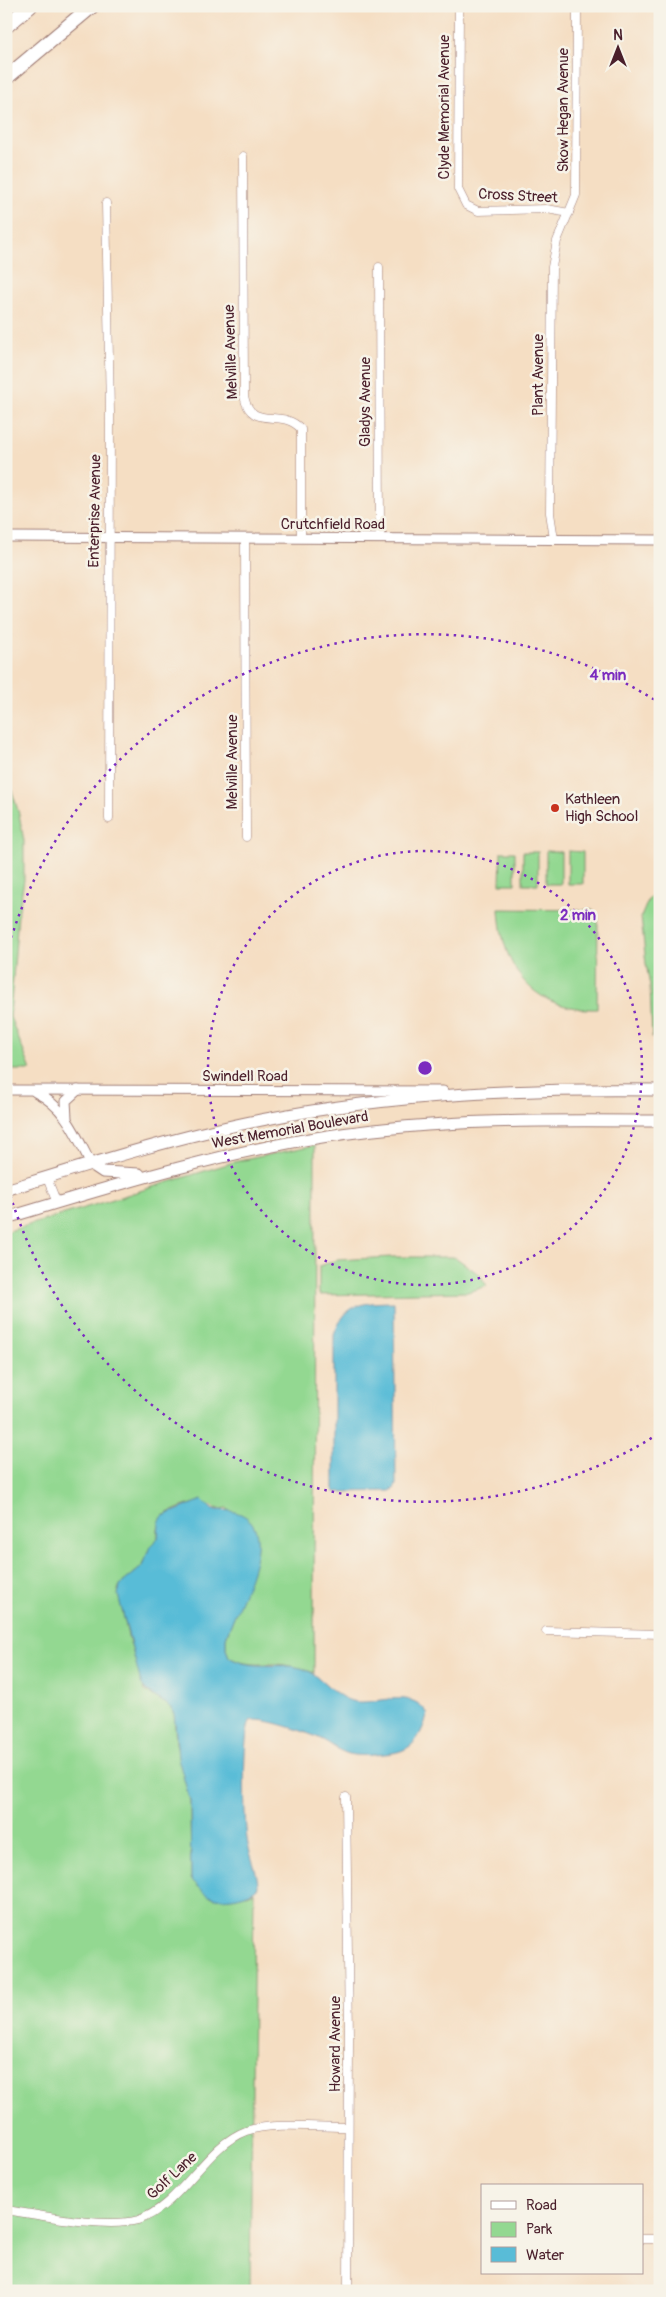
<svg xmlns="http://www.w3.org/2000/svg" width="666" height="2297" font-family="Pangolin,sans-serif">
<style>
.green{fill:#93d891;stroke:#6e7c5e}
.water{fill:#59bcd7;stroke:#526e81}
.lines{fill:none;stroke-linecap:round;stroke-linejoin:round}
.minor-casing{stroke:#a07e77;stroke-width:9}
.tertiary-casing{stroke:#a07e77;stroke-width:11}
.primary-casing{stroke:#a07e77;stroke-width:13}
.motorway-casing{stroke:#a07e77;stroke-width:16}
.minor{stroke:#fff;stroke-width:8}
.tertiary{stroke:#fff;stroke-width:9}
.primary{stroke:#fff;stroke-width:11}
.motorway{stroke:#fff;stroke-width:14}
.ring{fill:none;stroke:#7b2cbf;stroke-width:2.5;stroke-dasharray:2.5 5}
.poi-dot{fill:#c8321e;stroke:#f7f3e8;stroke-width:2}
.labels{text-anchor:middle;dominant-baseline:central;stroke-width:5;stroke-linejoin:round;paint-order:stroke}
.street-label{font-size:15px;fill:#4a1f2b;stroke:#f7f3e8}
.poi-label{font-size:15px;fill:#4a1f2b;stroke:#f7f3e8;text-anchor:start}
.centre{fill:#7b2cbf;stroke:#f7f3e8;stroke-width:2.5}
.ring-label{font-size:15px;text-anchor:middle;font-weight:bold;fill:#7b2cbf;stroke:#f7f3e8;stroke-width:5;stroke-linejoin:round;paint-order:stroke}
</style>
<rect width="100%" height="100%" fill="#f7f3e8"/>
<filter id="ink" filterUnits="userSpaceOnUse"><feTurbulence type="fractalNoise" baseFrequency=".02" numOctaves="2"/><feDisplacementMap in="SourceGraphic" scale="10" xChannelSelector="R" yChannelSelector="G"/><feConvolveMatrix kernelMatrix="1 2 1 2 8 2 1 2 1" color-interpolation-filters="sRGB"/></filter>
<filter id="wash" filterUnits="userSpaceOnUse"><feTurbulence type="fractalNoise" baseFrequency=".0096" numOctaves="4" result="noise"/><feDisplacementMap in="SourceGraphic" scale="20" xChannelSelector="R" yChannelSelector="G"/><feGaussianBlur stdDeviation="1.12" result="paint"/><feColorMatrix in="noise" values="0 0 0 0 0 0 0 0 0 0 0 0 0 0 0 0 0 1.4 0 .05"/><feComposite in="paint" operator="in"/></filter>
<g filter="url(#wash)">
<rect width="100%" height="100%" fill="#f5dec3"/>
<!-- green -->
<g class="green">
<polygon points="6,771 19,814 24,841 24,880 18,915 10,1017 31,1070 6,1070"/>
<polygon points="546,851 561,852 561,884 546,884"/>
<polygon points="568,851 583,852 583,884 568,884"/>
<polygon points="501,852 515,852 515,884 500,884"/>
<rect x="523" y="852" width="15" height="32"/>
<polygon points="660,890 660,1037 652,1037 650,986 646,964 641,917 649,898"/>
<path d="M499 909 592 910 598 915 597 1009C533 1011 502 969 499 909Z"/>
<path d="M315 1145 314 1673C302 1668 289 1665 276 1664 260 1664 243 1666 229 1657L226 1649V1638L255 1558 227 1508C214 1511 215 1506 205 1504 191 1501 174 1510 163 1516L158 1528V1538L147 1554 143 1566 120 1585 118 1590 128 1636 145 1691 170 1706 174 1712 176 1743 190 1801 191 1879 247 1895 254 1892 250 2291H6V1232L234 1162Z"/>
<polygon points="392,1257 455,1257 480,1275 487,1286 468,1292 319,1295 319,1266 337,1260"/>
</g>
<!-- water -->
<g class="water">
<path d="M394 1302 396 1485 394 1489 390 1491 334 1492V1335C346 1301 363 1303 394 1302Z"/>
<path d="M202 1500 213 1510C297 1507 238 1598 226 1638V1649L229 1657C250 1671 280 1661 304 1669 322 1675 336 1701 358 1702 383 1703 412 1688 428 1714 419 1740 413 1752 384 1754 373 1755 357 1757 346 1753 337 1750 331 1744 323 1740 310 1733 262 1716 250 1721 242 1736 244 1818 247 1839 249 1855 258 1871 258 1887 250 1897 221 1902 209 1896 203 1892 196 1884 191 1879L190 1801 178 1758 174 1712C166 1699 149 1698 141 1683L118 1595 120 1585 143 1566 150 1546 158 1538 159 1522 163 1516Z"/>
</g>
</g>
<g filter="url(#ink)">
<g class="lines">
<!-- minor casing -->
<g class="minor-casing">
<g id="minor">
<polyline points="459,6 458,189 466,205 478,211 547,209 569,213"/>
<path d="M243 156 244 396C251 432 282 407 301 429V538"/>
<polyline points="106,203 110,412 109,819"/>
<polyline points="379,267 380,538"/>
<polyline points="245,538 246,837"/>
<polyline points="554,539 550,513 552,267 557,241 576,195 577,6"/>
<polyline points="47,1178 57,1203"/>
<polyline points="546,1631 660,1634"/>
<polyline points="346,1797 349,2038 348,2291"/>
<polyline points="6,2096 6,2149"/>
<path d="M6 2210C40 2215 107 2229 138 2220 181 2206 205 2146 246 2131 271 2122 320 2127 348 2127"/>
<polyline points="642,2239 660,2239"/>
</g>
</g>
<!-- tertiary casing -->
<g class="tertiary-casing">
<g id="tertiary">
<polyline points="6,537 660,540"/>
<polyline points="6,1090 443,1091"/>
<path d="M35 1092C66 1107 76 1135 91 1164"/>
<polyline points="67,1118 66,1101 78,1090"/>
</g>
</g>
<!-- primary casing -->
<g class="primary-casing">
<g id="primary">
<polyline points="91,1164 103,1172 139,1174"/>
<path d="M6 1190C90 1164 175 1137 261 1120 393 1094 526 1088 660 1090"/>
<path d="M6 1218C113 1186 218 1153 328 1136 438 1119 549 1120 660 1121"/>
</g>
</g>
<!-- motorway casing -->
<g class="motorway-casing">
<g id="motorway">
<polyline points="6,26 30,6"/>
<polyline points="6,78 92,6"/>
</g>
</g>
<!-- minor -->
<use href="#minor" class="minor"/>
<!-- tertiary -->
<use href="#tertiary" class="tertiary"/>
<!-- primary -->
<use href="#primary" class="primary"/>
<!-- motorway -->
<use href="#motorway" class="motorway"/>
</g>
</g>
<!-- distance rings -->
<g class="ring">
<circle cx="425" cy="1068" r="217"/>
<path d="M658 1434A434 434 0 0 1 7 1184M7 952A434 434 0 0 1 658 702"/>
</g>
<!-- markers -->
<circle class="poi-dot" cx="555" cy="808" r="5"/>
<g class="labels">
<!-- street labels -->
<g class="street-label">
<text transform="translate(444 107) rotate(-90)">Clyde Memorial Avenue</text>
<text transform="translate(563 110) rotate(-90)">Skow Hegan Avenue</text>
<text transform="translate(518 196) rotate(3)">Cross Street</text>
<text transform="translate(231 352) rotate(-92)">Melville Avenue</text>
<text transform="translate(538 375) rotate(-90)">Plant Avenue</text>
<text transform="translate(365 402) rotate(-90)">Gladys Avenue</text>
<text transform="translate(95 511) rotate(-89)">Enterprise Avenue</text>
<text x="333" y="524">Crutchfield Road</text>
<text transform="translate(232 762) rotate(-90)">Melville Avenue</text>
<text x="245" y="1076">Swindell Road</text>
<text transform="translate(290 1130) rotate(-10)">West Memorial Boulevard</text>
<text transform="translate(335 2044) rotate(-90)">Howard Avenue</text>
<text transform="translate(172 2176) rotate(-43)">Golf Lane</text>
</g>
<!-- poi labels -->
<g class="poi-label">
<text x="565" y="799">Kathleen<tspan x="565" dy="17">High School</tspan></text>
</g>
</g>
<circle cx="425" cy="1068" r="8" class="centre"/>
<g class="ring-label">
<text x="608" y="680">4 min</text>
<text x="578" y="920">2 min</text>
</g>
<!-- margin -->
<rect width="666" height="2297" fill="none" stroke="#f7f3e8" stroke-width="25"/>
<!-- legend -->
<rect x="481" y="2184" width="162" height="90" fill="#f7f3e8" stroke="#b29e9c"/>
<rect x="491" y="2201" width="25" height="8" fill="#ffffff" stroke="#b29e9c"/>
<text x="526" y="2210" font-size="15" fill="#4a1f2b">Road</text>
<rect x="491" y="2222" width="25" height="15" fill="#93d891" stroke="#b29e9c"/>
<text x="526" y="2234" font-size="15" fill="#4a1f2b">Park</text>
<rect x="491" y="2247" width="25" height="15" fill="#59bcd7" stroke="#b29e9c"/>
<text x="526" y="2260" font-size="15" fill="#4a1f2b">Water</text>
<!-- north arrow -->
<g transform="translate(618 48)" stroke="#f7f3e8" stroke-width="4" paint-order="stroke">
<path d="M0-4L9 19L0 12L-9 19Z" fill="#4a1f2b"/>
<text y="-8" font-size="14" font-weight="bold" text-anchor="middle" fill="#4a1f2b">N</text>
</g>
</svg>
